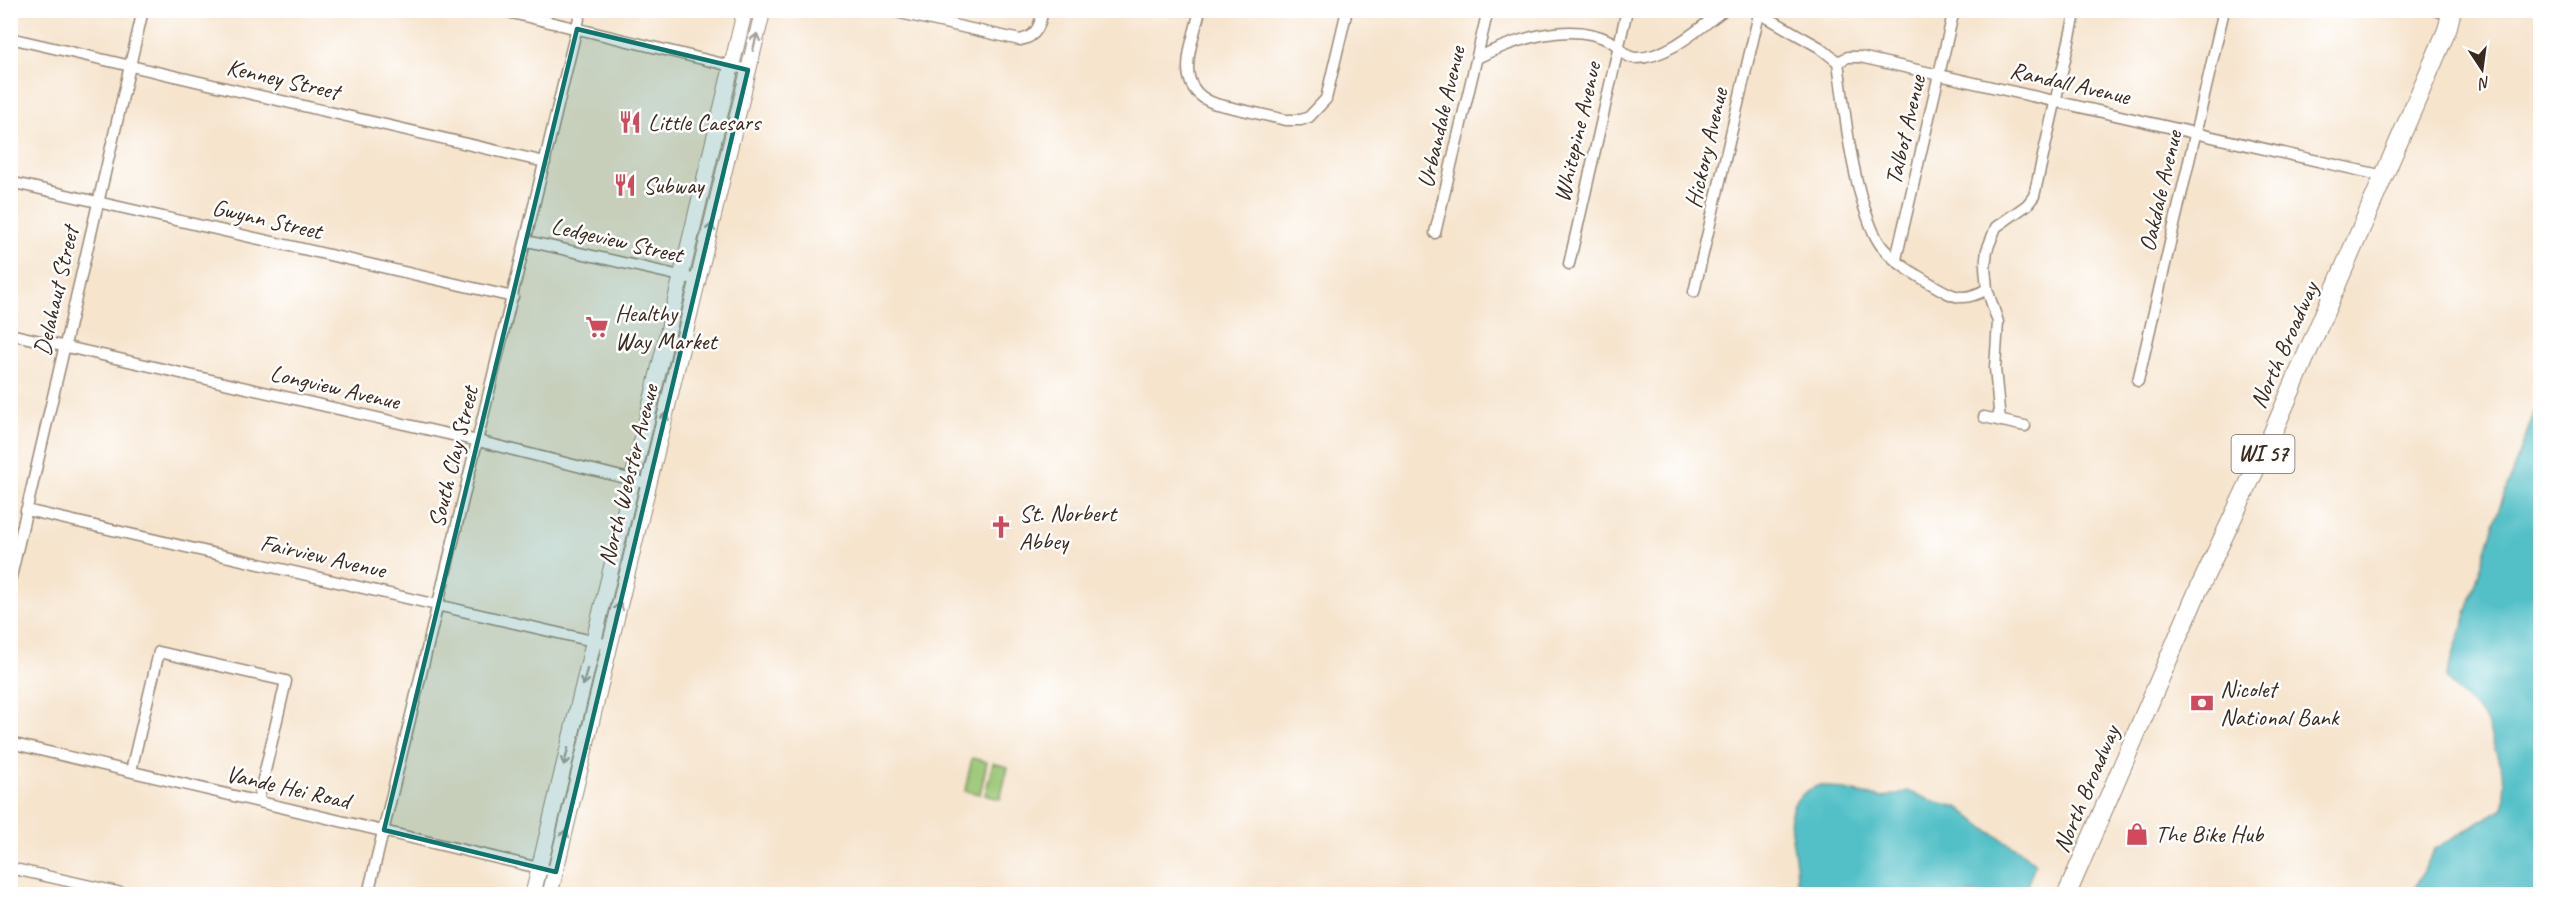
<svg xmlns="http://www.w3.org/2000/svg" width="2551" height="905" font-family="Caveat,sans-serif">
<style>
.green{fill:#99c674;stroke:#6a7849;stroke-width:1.5}
.water{fill:#52c0c7;stroke:#467572;stroke-width:1.5}
.lines{fill:none;stroke-linecap:round;stroke-linejoin:round}
.street-casing{stroke:#988776;stroke-width:13}
.secondary-casing{stroke:#988776;stroke-width:17}
.primary-casing{stroke:#988776;stroke-width:20}
.street{stroke:#fff;stroke-width:10}
.secondary{stroke:#fff;stroke-width:15}
.primary{stroke:#fff;stroke-width:18}
.oneway{stroke:#a79f9a}
.marked{fill:#0f766e;fill-opacity:0.2;stroke:#0f766e;stroke-width:4.5;stroke-linejoin:round}
.labels{text-anchor:middle;dominant-baseline:central;stroke-width:5;stroke-linejoin:round;paint-order:stroke}
.shield{fill:#fff;stroke:#766a62;stroke-width:1.5}
.shield-label{font-size:22px;font-weight:bold;fill:#3b2a1e}
.street-label{font-size:24px;fill:#3b2a1e;stroke:#fff}
.poi-label{font-size:24px;fill:#3b2a1e;stroke:#fff;text-anchor:start}
</style>
<rect width="100%" height="100%" fill="#fff"/>
<filter id="ink" filterUnits="userSpaceOnUse"><feTurbulence type="fractalNoise" baseFrequency=".0167" numOctaves="2"/><feDisplacementMap in="SourceGraphic" scale="12" xChannelSelector="R" yChannelSelector="G"/><feConvolveMatrix kernelMatrix="1 2 1 2 8 2 1 2 1" color-interpolation-filters="sRGB"/></filter>
<filter id="wash" filterUnits="userSpaceOnUse"><feTurbulence type="fractalNoise" baseFrequency=".008" numOctaves="4" result="noise"/><feDisplacementMap in="SourceGraphic" scale="24" xChannelSelector="R" yChannelSelector="G"/><feGaussianBlur stdDeviation="1.35" result="paint"/><feColorMatrix in="noise" values="0 0 0 0 0 0 0 0 0 0 0 0 0 0 0 0 0 1.4 0 .05"/><feComposite in="paint" operator="in"/></filter>
<g filter="url(#wash)">
<rect width="100%" height="100%" fill="#f6e4cd"/>
<!-- green -->
<g class="green">
<polygon points="972,758 987,762 980,794 965,791"/>
<polygon points="993,763 1008,767 1000,799 985,795"/>
</g>
<!-- water -->
<g class="water">
<polygon points="2540,397 2540,894 2412,894 2435,849 2503,808 2505,781 2486,720 2446,678 2499,509"/>
<path d="M1820 785 1883 798 1908 791 1932 801 1958 807 1987 830 2018 849 2035 864 2024 894H1798C1797 882 1797 869 1795 856 1790 824 1781 799 1820 785Z"/>
</g>
</g>
<g filter="url(#ink)">
<g class="lines">
<!-- street casing -->
<g class="street-casing">
<g id="street">
<polyline points="500,10 748,70"/>
<path d="M887 10 1020 40C1037 37 1040 25 1043 10"/>
<path d="M1200 10C1193 44 1170 88 1216 104L1286 120H1301L1309 117 1326 99 1347 10"/>
<polyline points="1754,10 1819,47 1838,62 1848,57 1860,57 2384,176"/>
<polyline points="2434,10 2451,15"/>
<polyline points="10,38 545,162"/>
<path d="M1477 58C1513 40 1570 20 1610 41 1619 45 1624 58 1636 58 1668 58 1699 28 1724 10"/>
<path d="M1838 62C1845 112 1849 159 1864 207 1869 221 1874 238 1884 249 1896 263 1913 273 1928 282 1952 296 1961 304 1987 289"/>
<polyline points="10,182 513,297"/>
<polyline points="1435,233 1488,10"/>
<polyline points="527,241 698,280"/>
<polyline points="1896,259 1954,10"/>
<polyline points="1569,264 1627,10"/>
<polyline points="1694,292 1759,14"/>
<polyline points="10,334 478,441 649,484"/>
<polyline points="2138,381 2224,10"/>
<polyline points="1984,417 2025,426"/>
<polyline points="2000,421 1995,368 1998,322 1987,289 1985,267 1987,250 1996,227 2027,205 2034,196 2076,10"/>
<polyline points="26,510 610,645"/>
<polyline points="10,581 143,10"/>
<polyline points="10,743 556,872"/>
<polyline points="131,771 159,652 286,681 258,801"/>
<polyline points="10,868 126,894"/>
<polyline points="368,894 581,10"/>
</g>
</g>
<!-- secondary casing -->
<g class="secondary-casing">
<g id="secondary">
<polyline points="533,894 745,10"/>
<polyline points="550,894 763,10"/>
</g>
</g>
<!-- primary casing -->
<g class="primary-casing">
<polyline id="primary" points="2067,894 2196,595 2273,432 2447,30 2452,10"/>
</g>
<!-- street -->
<use href="#street" class="street"/>
<!-- secondary -->
<use href="#secondary" class="secondary"/>
<!-- primary -->
<use href="#primary" class="primary"/>
</g>
<!-- one-way arrows -->
<defs><path id="oneway-shaft" d="M-6 0H5M1.5-3L5.5 0L1.5 3" fill="none" stroke-width="1.6" stroke-linecap="round" stroke-linejoin="round" transform="scale(1.5)"/></defs>
<g class="oneway">
<use href="#oneway-shaft" transform="translate(755 42) rotate(-76)"/>
<use href="#oneway-shaft" transform="translate(710 232) rotate(-76)"/>
<use href="#oneway-shaft" transform="translate(664 421) rotate(-76)"/>
<use href="#oneway-shaft" transform="translate(618 611) rotate(-76)"/>
<use href="#oneway-shaft" transform="translate(585 677) rotate(104)"/>
<use href="#oneway-shaft" transform="translate(566 757) rotate(103)"/>
<use href="#oneway-shaft" transform="translate(564 838) rotate(-76)"/>
</g>
</g>
<!-- marked area -->
<path class="marked" d="M577 29 748 70 556 872 384 830Z"/>
<!-- icons -->
<defs>
<g id="restaurant-bare" transform="scale(1.8)"><path d="M-5-6h1v4h1v-4h1v4h1v-4h1v5L-1.5 .5V6h-2V.5L-5-1ZM5-6V6H3V1.5H1.5Q1.5-4 5-6Z" fill="#d1495b" stroke="#fff" stroke-width="2.5" paint-order="stroke"/></g>
<g id="supermarket-bare" transform="scale(1.8)"><path d="M-6-5.5h2.5l.6 2H6L4.5 2H-2.5L-4.4-4H-6ZM-1.5 3.2a1.3 1.3 0 1 0 .1 0ZM3 3.2a1.3 1.3 0 1 0 .1 0Z" fill="#d1495b" stroke="#fff" stroke-width="2.5" paint-order="stroke"/></g>
<g id="church-bare" transform="scale(1.8)"><path d="M-1.2-6h2.4v3.5h3.3v2.4h-3.3V6h-2.4V-.1h-3.3v-2.4h3.3Z" fill="#d1495b" stroke="#fff" stroke-width="2.5" paint-order="stroke"/></g>
<g id="bank-bare" transform="scale(1.8)"><path d="M-6-4H6V4H-6ZM0-2.3a2.3 2.3 0 1 0 0 4.6a2.3 2.3 0 1 0 0-4.6Z" fill="#d1495b" stroke="#fff" stroke-width="2.5" paint-order="stroke"/></g>
<g id="shop-bare" transform="scale(1.8)"><path d="M-5-2.5h2.3a2.7 3.5 0 0 1 5.4 0H5L5.5 6h-11ZM-1.5-2.5h3a1.5 2.3 0 0 0-3 0Z" fill="#d1495b" stroke="#fff" stroke-width="2.5" paint-order="stroke"/></g>
</defs>
<g fill-rule="evenodd">
<use href="#restaurant-bare" x="630" y="122"/>
<use href="#restaurant-bare" x="625" y="185"/>
<use href="#supermarket-bare" x="597" y="327"/>
<use href="#church-bare" x="1001" y="527"/>
<use href="#bank-bare" x="2202" y="703"/>
<use href="#shop-bare" x="2137" y="834"/>
</g>
<g class="labels">
<!-- shield labels -->
<rect class="shield" x="2231.5" y="435" width="63" height="38" rx="4.5"/>
<g class="shield-label">
<text x="2263" y="454">WI 57</text>
</g>
<!-- street labels -->
<g class="street-label">
<text transform="translate(283 79) rotate(13)">Kenney Street</text>
<text transform="translate(2070 83) rotate(13)">Randall Avenue</text>
<text transform="translate(1441 117) rotate(-77)">Urbandale Avenue</text>
<text transform="translate(1905 130) rotate(-77)">Talbot Avenue</text>
<text transform="translate(1577 132) rotate(-77)">Whitepine Avenue</text>
<text transform="translate(1706 148) rotate(-77)">Hickory Avenue</text>
<text transform="translate(2160 191) rotate(-77)">Oakdale Avenue</text>
<text transform="translate(267 219) rotate(13)">Gwynn Street</text>
<text transform="translate(617 240) rotate(13)">Ledgeview Street</text>
<text transform="translate(56 291) rotate(-77)">Delahaut Street</text>
<text transform="translate(2284 345) rotate(-66)">North Broadway</text>
<text transform="translate(335 387) rotate(13)">Longview Avenue</text>
<text transform="translate(453 457) rotate(-76)">South Clay Street</text>
<text transform="translate(628 475) rotate(-76)">North Webster Avenue</text>
<text transform="translate(323 556) rotate(13)">Fairview Avenue</text>
<text transform="translate(288 787) rotate(13)">Vande Hei Road</text>
<text transform="translate(2086 789) rotate(-67)">North Broadway</text>
</g>
<!-- poi labels -->
<g class="poi-label">
<text x="648" y="122">Little Caesars</text>
<text x="643" y="185">Subway</text>
<text x="615" y="313">Healthy<tspan x="615" dy="28">Way Market</tspan></text>
<text x="1019" y="513">St. Norbert<tspan x="1019" dy="28">Abbey</tspan></text>
<text x="2220" y="689">Nicolet<tspan x="2220" dy="28">National Bank</tspan></text>
<text x="2155" y="834">The Bike Hub</text>
</g>
</g>
<!-- margin -->
<rect width="2551" height="905" fill="none" stroke="#fff" stroke-width="36"/>
<!-- north arrow -->
<g transform="translate(2482 69) rotate(167)" stroke="#ffffff" stroke-width="4.5" paint-order="stroke">
<path d="M0-4.5L10 22L0 15L-10 22Z" fill="#3b2a1e"/>
<text y="-9" font-size="16" font-weight="bold" text-anchor="middle" fill="#3b2a1e">N</text>
</g>
</svg>
